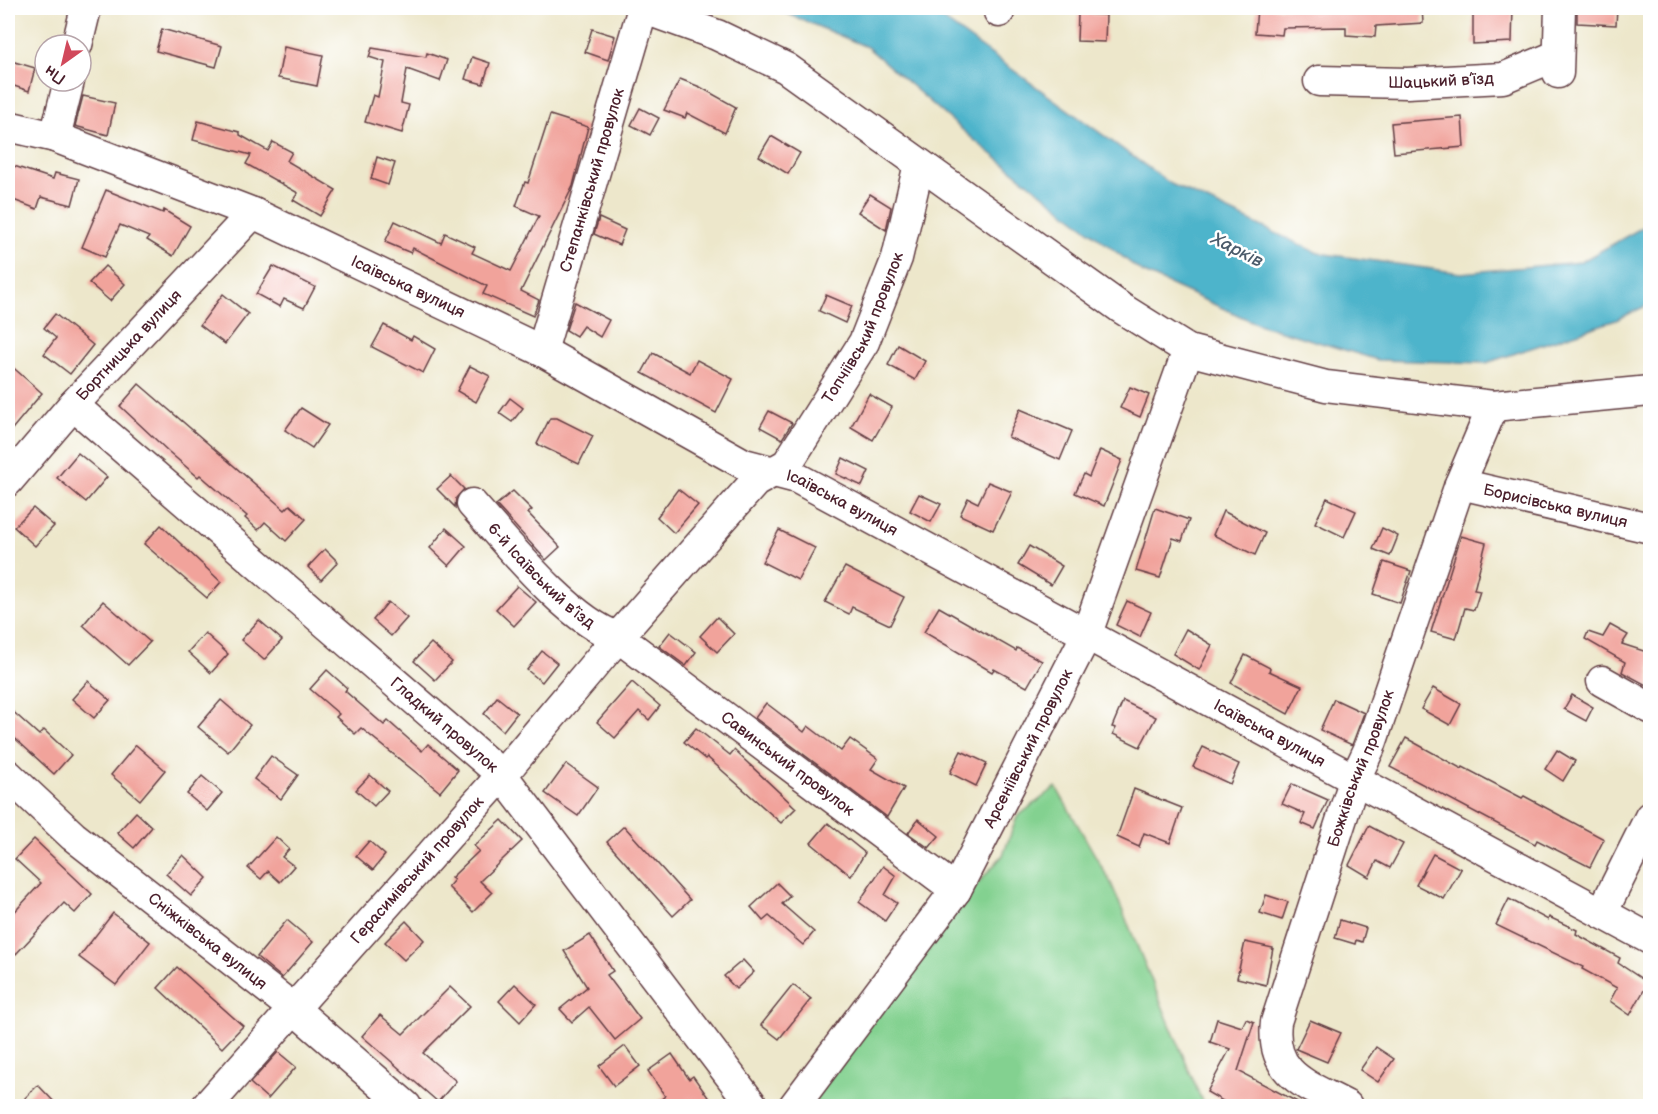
<svg xmlns="http://www.w3.org/2000/svg" width="1658" height="1114" font-family="'Balsamiq Sans',sans-serif">
<style>
.green{fill:#83d190;stroke:#66785e;stroke-width:1.5}
.water{fill:#4db4cb;stroke:#4c6a7b;stroke-width:1.5}
.building{fill:#f1a39b}
.lines{fill:none;stroke-linecap:round;stroke-linejoin:round}
.minor-casing{stroke:#623d43;stroke-width:33}
.minor{stroke:#fff;stroke-width:30}
.labels{text-anchor:middle;dominant-baseline:central;stroke-width:5;stroke-linejoin:round;paint-order:stroke}
.street-label{font-size:16px;fill:#4a1f2b;stroke:#fff}
.water-label{font-size:18px;font-style:italic;fill:#4b5b6b;stroke:#fff}
</style>
<rect width="100%" height="100%" fill="#fff"/>
<filter id="ink" filterUnits="userSpaceOnUse"><feTurbulence type="fractalNoise" baseFrequency=".0167" numOctaves="2"/><feDisplacementMap in="SourceGraphic" scale="12" xChannelSelector="R" yChannelSelector="G"/><feConvolveMatrix kernelMatrix="1 2 1 2 8 2 1 2 1" color-interpolation-filters="sRGB"/></filter>
<filter id="wash" filterUnits="userSpaceOnUse"><feTurbulence type="fractalNoise" baseFrequency=".008" numOctaves="4" result="noise"/><feDisplacementMap in="SourceGraphic" scale="24" xChannelSelector="R" yChannelSelector="G"/><feGaussianBlur stdDeviation="1.35" result="paint"/><feColorMatrix in="noise" values="0 0 0 0 0 0 0 0 0 0 0 0 0 0 0 0 0 1.4 0 .05"/><feComposite in="paint" operator="in"/></filter>
<g filter="url(#wash)">
<rect width="100%" height="100%" fill="#ede7cb"/>
<!-- green -->
<polygon class="green" points="1056,787 1111,883 1204,1106 805,1106 909,961 1003,855 1017,817"/>
<!-- water -->
<polygon class="water" points="774,8 927,8 1171,184 1318,253 1461,273 1581,262 1650,223 1650,304 1616,320 1486,363 1378,360 1258,324 1142,272 974,140 867,47"/>
<g id="blocks">
<!-- building -->
<g class="building">
<polygon points="1257,8 1422,8 1423,23 1376,26 1375,37 1346,35 1346,27 1283,28 1282,35 1255,33"/>
<polygon points="1473,8 1513,8 1512,42 1473,44"/>
<polygon points="1577,8 1617,8 1616,25 1577,23"/>
<polygon points="1078,14 1106,15 1105,42 1077,41"/>
<polygon points="162,29 222,46 216,67 156,51"/>
<polygon points="592,29 615,36 608,60 585,52"/>
<polygon points="284,47 323,55 317,86 278,78"/>
<polygon points="372,48 426,57 427,53 447,60 440,81 407,69 401,103 409,105 402,133 365,122 373,95 378,97 385,62 369,57"/>
<polygon points="472,57 490,63 483,84 465,79"/>
<polygon points="8,60 35,68 29,91 8,84"/>
<polygon points="680,79 700,87 736,107 725,133 687,113 685,118 664,110"/>
<polygon points="83,96 115,103 108,135 75,126"/>
<polygon points="640,108 659,118 650,135 631,125"/>
<polygon points="550,115 588,127 573,186 521,291 539,300 533,316 483,294 487,286 413,248 411,253 385,242 395,221 441,243 445,233 475,247 472,253 511,271 539,216 516,206 525,182 528,183"/>
<polygon points="1462,117 1464,147 1394,153 1391,123"/>
<polygon points="198,121 240,132 240,135 268,151 273,142 292,152 287,161 336,190 320,216 293,200 298,193 246,164 251,155 193,140"/>
<polygon points="771,136 800,153 788,174 759,156"/>
<polygon points="377,157 395,163 388,185 371,179"/>
<polygon points="8,164 53,179 55,173 79,179 72,205 41,197 37,209 8,198"/>
<polygon points="106,190 163,213 164,210 190,226 173,256 147,240 149,237 120,225 105,257 82,247"/>
<polygon points="870,194 891,207 886,230 858,212"/>
<polygon points="599,218 625,230 619,245 594,234"/>
<polygon points="105,266 125,284 110,301 89,283"/>
<polygon points="273,266 315,287 304,308 284,299 280,307 256,294"/>
<polygon points="223,294 248,314 225,344 200,325"/>
<polygon points="826,295 852,306 845,323 819,311"/>
<polygon points="575,302 609,320 600,337 583,326 576,336 566,330"/>
<polygon points="55,314 93,345 70,374 44,354 56,338 44,328"/>
<polygon points="384,325 411,340 413,336 435,349 423,373 372,347"/>
<polygon points="898,345 925,361 915,380 888,365"/>
<polygon points="653,353 690,373 697,360 733,379 716,413 642,373"/>
<polygon points="8,363 42,393 8,434"/>
<polygon points="470,366 490,376 476,402 457,391"/>
<polygon points="139,384 285,510 290,505 306,519 286,541 265,522 258,530 245,518 247,516 200,475 198,477 169,452 120,406"/>
<polygon points="1130,387 1149,395 1140,417 1120,408"/>
<polygon points="869,394 892,407 873,440 851,427"/>
<polygon points="510,398 523,408 512,422 499,413"/>
<polygon points="301,408 328,425 312,448 285,430"/>
<polygon points="1020,409 1072,431 1060,460 1008,437"/>
<polygon points="769,411 792,423 782,439 760,427"/>
<polygon points="550,418 557,418 593,436 579,464 537,444"/>
<polygon points="1100,450 1122,460 1104,506 1075,493 1084,474 1089,477"/>
<polygon points="78,453 107,477 86,502 57,478"/>
<polygon points="843,458 869,471 862,486 836,474"/>
<polygon points="451,476 464,489 456,498 455,507 437,489"/>
<polygon points="988,482 1012,492 993,530 960,515 968,498 978,503"/>
<polygon points="678,489 698,505 674,533 657,517"/>
<polygon points="513,491 532,510 528,513 560,547 546,560 496,505"/>
<polygon points="919,494 941,504 931,522 910,511"/>
<polygon points="1327,498 1356,511 1344,537 1315,523"/>
<polygon points="33,508 54,526 35,546 14,527"/>
<polygon points="1155,508 1189,520 1182,541 1173,538 1160,578 1136,571"/>
<polygon points="1223,511 1265,533 1255,555 1213,535"/>
<polygon points="161,525 221,582 207,598 144,544"/>
<polygon points="446,528 466,546 449,566 430,548"/>
<polygon points="1382,528 1398,536 1390,556 1373,549"/>
<polygon points="779,530 815,548 798,580 762,562"/>
<polygon points="1461,536 1486,543 1474,590 1480,591 1474,610 1465,608 1456,639 1431,632"/>
<polygon points="1029,546 1062,566 1051,585 1018,565"/>
<polygon points="325,549 338,562 321,580 308,567"/>
<polygon points="1384,562 1411,571 1400,603 1373,594"/>
<polygon points="845,567 904,597 890,625 852,607 849,614 825,602"/>
<polygon points="517,586 536,602 514,626 496,609"/>
<polygon points="103,601 150,642 128,665 83,625"/>
<polygon points="1127,601 1151,612 1140,637 1116,625"/>
<polygon points="388,602 407,618 391,636 373,620"/>
<polygon points="939,607 1016,651 1017,648 1042,661 1027,687 994,669 992,672 924,632"/>
<polygon points="717,617 734,634 717,652 700,636"/>
<polygon points="259,620 282,640 264,660 241,640"/>
<polygon points="1610,625 1628,635 1622,644 1650,653 1650,687 1622,672 1625,662 1585,639 1588,632 1603,637"/>
<polygon points="1186,629 1212,645 1199,670 1173,654"/>
<polygon points="670,632 696,652 686,666 659,646"/>
<polygon points="205,633 228,654 211,673 188,652"/>
<polygon points="431,643 452,662 435,680 414,661"/>
<polygon points="542,651 557,663 542,682 527,670"/>
<polygon points="1245,655 1270,668 1269,671 1302,686 1288,714 1231,683"/>
<polygon points="327,670 347,688 345,691 384,725 388,721 422,751 428,744 458,770 440,792 361,728 355,734 336,717 339,714 310,689"/>
<polygon points="88,681 110,700 94,718 72,699"/>
<polygon points="632,682 660,706 649,720 639,711 615,738 597,722"/>
<polygon points="1433,688 1461,704 1450,725 1421,709"/>
<polygon points="1572,695 1593,707 1586,721 1564,709"/>
<polygon points="497,697 517,713 503,731 484,714"/>
<polygon points="1334,699 1364,713 1352,745 1320,730"/>
<polygon points="221,700 250,725 228,752 198,727"/>
<polygon points="1123,701 1156,717 1140,747 1113,734 1116,728 1112,727"/>
<polygon points="766,703 804,732 808,726 841,751 850,739 878,759 871,769 904,788 887,817 755,718"/>
<polygon points="8,707 39,735 44,730 71,755 54,774 8,732"/>
<polygon points="696,728 730,755 734,750 796,808 781,823 707,757 705,759 684,742"/>
<polygon points="1406,738 1462,769 1463,767 1522,798 1524,796 1604,839 1590,867 1537,840 1535,844 1390,767"/>
<polygon points="136,745 165,770 140,800 111,775"/>
<polygon points="1203,747 1239,764 1230,784 1193,767"/>
<polygon points="1557,750 1575,761 1563,781 1545,769"/>
<polygon points="961,751 987,763 976,786 950,773"/>
<polygon points="271,756 298,775 281,799 254,779"/>
<polygon points="566,764 598,787 578,816 545,793"/>
<polygon points="370,775 388,791 374,806 356,790"/>
<polygon points="202,776 222,793 207,811 187,794"/>
<polygon points="1292,784 1328,800 1315,829 1301,823 1305,814 1282,804"/>
<polygon points="1134,789 1182,808 1170,843 1144,833 1139,847 1117,837"/>
<polygon points="136,812 152,827 134,848 117,833"/>
<polygon points="918,819 939,836 929,848 908,833"/>
<polygon points="502,820 522,841 480,881 492,893 473,912 448,887 454,880 451,878 479,851 474,846"/>
<polygon points="828,823 865,853 851,876 811,843"/>
<polygon points="624,826 690,900 673,916 607,842"/>
<polygon points="1369,826 1403,844 1390,868 1377,861 1369,877 1349,865"/>
<polygon points="276,837 289,849 282,857 294,866 280,882 268,871 261,879 248,868"/>
<polygon points="34,839 92,894 75,913 64,903 16,954 8,947 8,919 41,883 15,859"/>
<polygon points="369,841 385,855 373,870 356,856"/>
<polygon points="1433,854 1461,869 1444,899 1416,885"/>
<polygon points="183,855 207,878 191,896 166,874"/>
<polygon points="883,866 896,876 885,895 897,903 885,921 859,902"/>
<polygon points="777,883 790,896 782,904 814,932 803,945 769,916 763,921 751,907"/>
<polygon points="1266,895 1288,902 1282,920 1260,913"/>
<polygon points="1509,899 1548,920 1549,917 1577,930 1576,934 1620,958 1618,963 1648,983 1630,1015 1610,1001 1617,988 1582,969 1583,967 1496,925"/>
<polygon points="113,913 150,942 116,985 79,957"/>
<polygon points="287,920 313,942 282,978 257,957"/>
<polygon points="1340,920 1366,928 1362,942 1356,940 1355,944 1335,938"/>
<polygon points="406,921 424,940 404,960 385,942"/>
<polygon points="590,935 613,971 607,975 640,1019 615,1040 589,1007 572,1022 560,1009 587,987 564,951"/>
<polygon points="1245,942 1273,948 1266,985 1237,978"/>
<polygon points="743,960 754,972 736,989 724,976"/>
<polygon points="177,967 243,1026 222,1048 158,988"/>
<polygon points="515,984 536,1004 520,1022 499,1001"/>
<polygon points="793,985 811,999 779,1039 761,1025"/>
<polygon points="450,987 470,1006 423,1053 456,1081 438,1102 362,1036 380,1015 403,1034"/>
<polygon points="1217,1019 1242,1027 1246,1019 1254,1022 1238,1071 1307,1107 1233,1107 1207,1092 1230,1049 1210,1042"/>
<polygon points="1310,1020 1341,1033 1327,1062 1296,1049"/>
<polygon points="625,1046 640,1066 614,1086 599,1066"/>
<polygon points="1376,1047 1394,1059 1378,1082 1360,1070"/>
<polygon points="278,1052 296,1067 268,1099 250,1083"/>
<polygon points="672,1054 689,1079 693,1076 715,1107 652,1107 665,1096 648,1071"/>
<polygon points="38,1085 59,1107 33,1107 25,1098"/>
</g>
</g>
</g>
<g filter="url(#ink)">
<use href="#blocks" fill-opacity="0" stroke="#623d43" stroke-width="1.5"/>
<g class="lines">
<!-- minor casing -->
<g class="minor-casing">
<g id="minor">
<polyline points="642,8 717,35 786,68 1121,308 1188,350 1326,386 1493,406"/>
<polyline points="999,12 999,8"/>
<polyline points="77,45 86,8"/>
<polyline points="1558,73 1560,8"/>
<path id="s1" d="M1319 81 1407 83 1503 78 1558 55"/>
<path id="s2" d="M8 126 55 137 253 213 542 351 744 464 797 478 1650 939"/>
<polyline points="55,137 69,81"/>
<path id="s3" d="M542 351 643 8"/>
<path id="s4" d="M73 405 502 775 753 1106"/>
<path id="s5" d="M8 481 73 405 253 213"/>
<path id="s6" d="M1460 484 1650 528"/>
<path id="s7" d="M472 504C507 543 570 622 618 637L956 890"/>
<polyline points="1602,681 1650,708"/>
<path id="s8" d="M8 775 73 836 294 1009 406 1106"/>
<polyline points="1602,913 1650,817"/>
<path id="s9" d="M207 1106 502 775 618 637 755 482 787 464 864 342 897 258 919 164"/>
<path id="s10" d="M794 1106 956 890 1086 636 1188 350"/>
<path id="s11" d="M1347 1106C1308 1085 1270 1076 1276 1022L1354 781 1370 747 1460 484 1493 406 1650 391"/>
</g>
</g>
<!-- minor -->
<use href="#minor" class="minor"/>
</g>
</g>
<g class="labels">
<!-- street labels -->
<g class="street-label">
<text stroke="none"><textPath href="#s1" startOffset="122">Шацький в’їзд</textPath></text>
<text stroke="none"><textPath href="#s3" startOffset="178">Степанківський провулок</textPath></text>
<text stroke="none"><textPath href="#s2" startOffset="432">Ісаївська вулиця</textPath></text>
<text stroke="none"><textPath href="#s9" startOffset="1024">Топчіївський провулок</textPath></text>
<text stroke="none"><textPath href="#s5" startOffset="182">Бортницька вулиця</textPath></text>
<text stroke="none"><textPath href="#s2" startOffset="918">Ісаївська вулиця</textPath></text>
<text stroke="none"><textPath href="#s6" startOffset="98">Борисівська вулиця</textPath></text>
<text stroke="none"><textPath href="#s7" startOffset="100">6-й Ісаївський в’їзд</textPath></text>
<text stroke="none"><textPath href="#s4" startOffset="490">Гладкий провулок</textPath></text>
<text stroke="none"><textPath href="#s2" startOffset="1404">Ісаївська вулиця</textPath></text>
<text stroke="none"><textPath href="#s10" startOffset="429">Арсеніївський провулок</textPath></text>
<text stroke="none"><textPath href="#s7" startOffset="411">Савинський провулок</textPath></text>
<text stroke="none"><textPath href="#s11" startOffset="388">Божківський провулок</textPath></text>
<text stroke="none"><textPath href="#s9" startOffset="316">Герасимівський провулок</textPath></text>
<text stroke="none"><textPath href="#s8" startOffset="260">Сніжківська вулиця</textPath></text>
</g>
<!-- water labels -->
<g class="water-label">
<text transform="translate(1237 250) rotate(27)">Харків</text>
</g>
</g>
<!-- margin -->
<rect width="1658" height="1114" fill="none" stroke="#fff" stroke-width="30"/>
<!-- north arrow -->
<g transform="translate(63 63) rotate(214)"><circle r="28" fill="#ffffff" stroke="#b7a5aa" stroke-width="1.5"/>
<path d="M0-4.5L10 22L0 15L-10 22Z" fill="#d1495b"/>
<text y="-9" font-size="16" font-weight="bold" text-anchor="middle" fill="#4a1f2b">Пн</text>
</g>
</svg>
